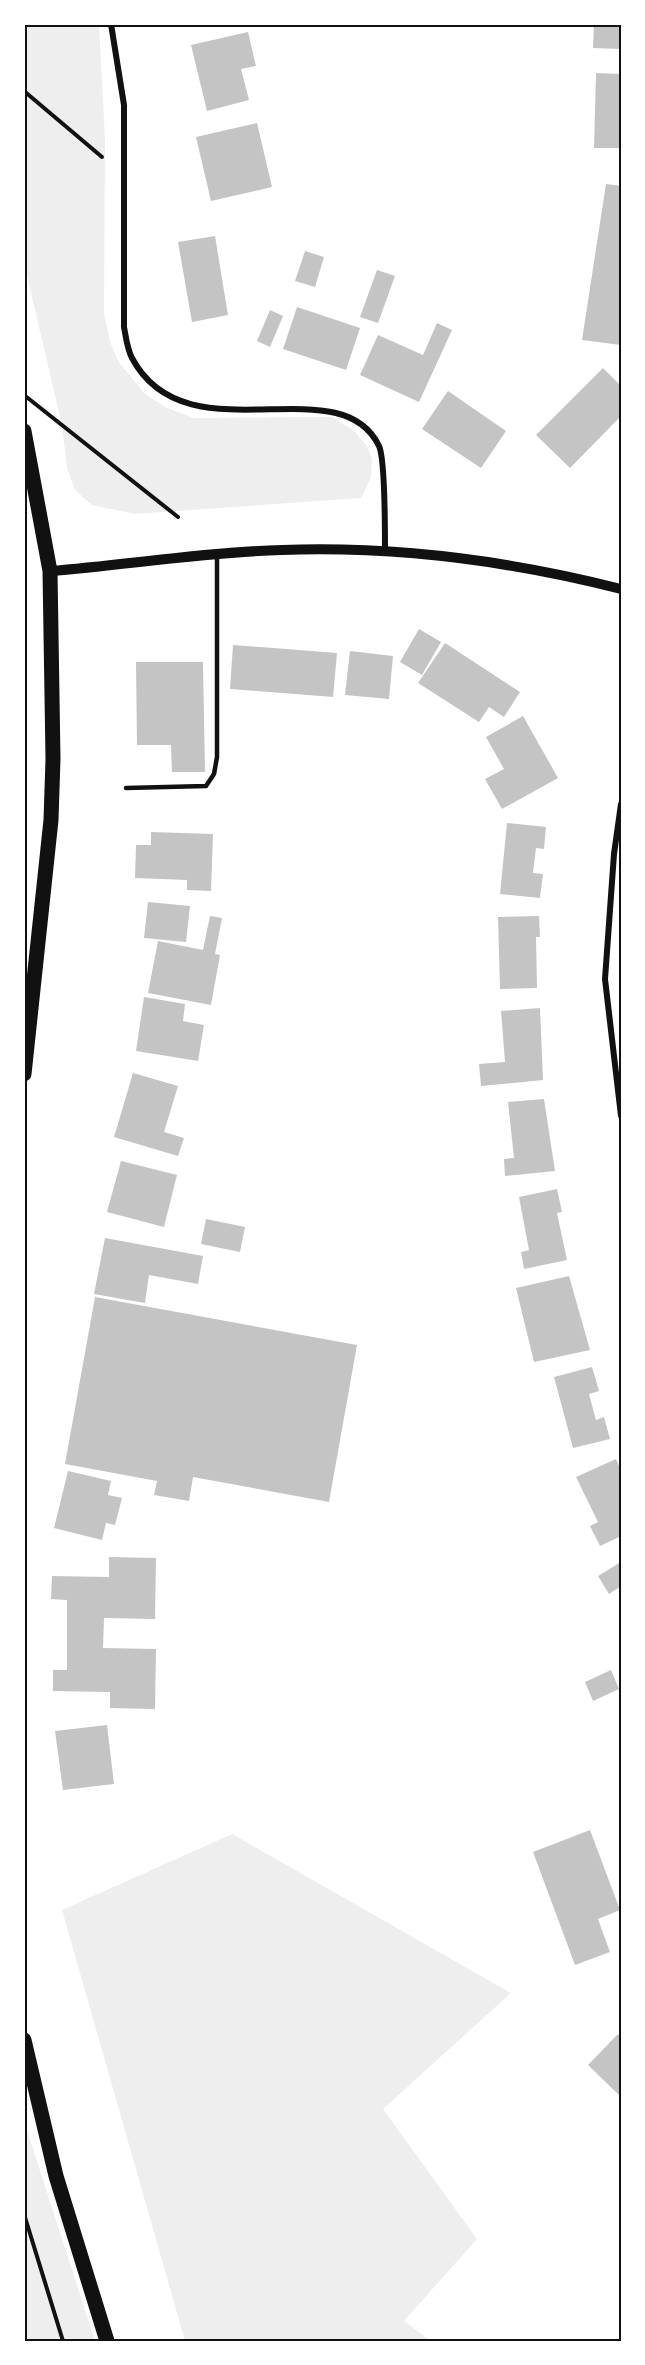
<svg xmlns="http://www.w3.org/2000/svg" width="645" height="2365" font-family="'DejaVu Sans',sans-serif">
<style>
.green{fill:#eee}
.building{fill:#c4c4c4}
.lines{fill:none;stroke-linecap:round;stroke-linejoin:round}
.path{stroke:#111;stroke-width:4}
.service{stroke:#111;stroke-width:4.5}
.minor{stroke:#111;stroke-width:6}
.tertiary{stroke:#111;stroke-width:10}
.primary{stroke:#111;stroke-width:15}
.neatline{fill:none;stroke:#111;stroke-width:2}
</style>
<rect width="100%" height="100%" fill="#fff"/>
<!-- green -->
<g class="green">
<polygon points="24,24 99,24 105,139 104,313 110,342 118,361 144,393 165,407 194,418 333,417 354,431 367,446 372,459 371,477 361,498 135,514 92,505 75,490 67,468 62,425 24,263"/>
<polygon points="232,1834 511,1993 383,2109 477,2239 404,2321 431,2341 185,2341 62,1910"/>
<polygon points="24,2121 26,2127 95,2341 24,2341"/>
</g>
<!-- building -->
<g class="building">
<polygon points="594,24 621,24 621,49 593,48"/>
<polygon points="248,32 256,66 241,69 249,100 207,111 191,45"/>
<polygon points="596,73 621,74 621,148 594,148"/>
<polygon points="257,123 272,187 211,201 196,137"/>
<polygon points="606,184 621,186 621,345 582,340"/>
<polygon points="215,236 228,315 192,322 178,242"/>
<polygon points="305,251 324,257 315,287 295,281"/>
<polygon points="377,270 395,276 378,323 360,317"/>
<polygon points="297,307 360,328 346,370 283,349"/>
<polygon points="270,310 283,316 270,347 257,341"/>
<polygon points="437,323 452,330 419,402 360,375 378,335 423,355"/>
<polygon points="603,368 621,386 621,416 570,468 536,435"/>
<polygon points="448,391 506,431 481,468 422,429"/>
<polygon points="419,629 441,642 422,675 400,662"/>
<polygon points="445,643 520,692 504,717 489,707 479,722 418,683"/>
<polygon points="233,645 337,653 333,697 230,689"/>
<polygon points="350,651 393,656 389,699 345,695"/>
<polygon points="136,662 203,662 205,772 172,772 171,745 137,745"/>
<polygon points="523,716 558,778 502,809 485,779 504,769 486,737"/>
<polygon points="507,823 546,827 544,849 536,848 533,873 543,874 540,898 500,894"/>
<polygon points="151,832 213,834 211,891 187,890 187,880 135,878 136,845 151,845"/>
<polygon points="148,902 190,906 186,942 144,938"/>
<polygon points="210,916 222,918 215,954 220,955 211,1005 148,993 158,941 203,950"/>
<polygon points="539,916 540,937 536,937 537,988 500,989 498,917"/>
<polygon points="144,997 185,1004 183,1021 204,1025 198,1061 136,1051"/>
<polygon points="540,1008 543,1080 481,1086 479,1064 505,1062 501,1011"/>
<polygon points="133,1073 178,1086 164,1132 184,1138 178,1156 114,1137"/>
<polygon points="544,1099 555,1171 505,1176 504,1159 514,1158 508,1102"/>
<polygon points="121,1161 177,1175 164,1227 107,1212"/>
<polygon points="557,1189 562,1212 557,1213 567,1260 524,1269 521,1252 529,1250 519,1197"/>
<polygon points="206,1219 245,1227 240,1252 201,1244"/>
<polygon points="105,1238 203,1256 198,1284 149,1275 145,1303 94,1294"/>
<polygon points="569,1276 590,1350 534,1362 516,1288"/>
<polygon points="95,1297 357,1345 329,1502 193,1477 189,1501 154,1495 157,1481 65,1464"/>
<polygon points="592,1367 599,1391 589,1394 596,1420 604,1417 610,1439 573,1448 554,1377"/>
<polygon points="616,1459 621,1470 621,1536 600,1546 590,1526 598,1522 576,1477"/>
<polygon points="68,1471 111,1481 108,1495 122,1498 115,1525 106,1523 102,1540 54,1528"/>
<polygon points="109,1557 156,1558 155,1619 104,1618 103,1648 156,1649 155,1709 110,1708 110,1692 53,1691 53,1670 67,1670 67,1600 51,1599 52,1576 109,1577"/>
<polygon points="621,1562 621,1586 609,1594 598,1576"/>
<polygon points="611,1670 619,1689 593,1701 585,1682"/>
<polygon points="107,1725 114,1784 63,1790 55,1731"/>
<polygon points="590,1830 620,1910 598,1919 610,1952 575,1965 533,1852"/>
<polygon points="618,2034 621,2038 621,2097 588,2065"/>
</g>
<g class="lines">
<!-- path -->
<g class="path">
<polyline points="24,91 102,157"/>
<polyline points="24,395 178,517"/>
<polyline points="24,2214 63,2341"/>
</g>
<!-- service -->
<polyline class="service" points="126,788 206,786 214,774 217,757 217,553"/>
<!-- minor -->
<g class="minor">
<path d="M111 24 124 105V327C126 337 127 349 132 358 186 460 340 364 379 446 385 458 385 533 385 551"/>
<polyline points="621,804 614,854 605,979 621,1116"/>
</g>
<!-- tertiary -->
<path class="tertiary" d="M50 571C127 565 204 552 282 550 396 546 511 561 621 589"/>
<!-- primary -->
<g class="primary">
<polyline points="24,431 50,571 53,759 51,820 24,1074"/>
<polyline points="24,2040 56,2176 107,2341"/>
</g>
</g>
<!-- border -->
<rect width="645" height="2365" fill="none" stroke="#ffffff" stroke-width="51"/>
<rect x="26" y="26" width="594" height="2314" class="neatline"/>
</svg>
